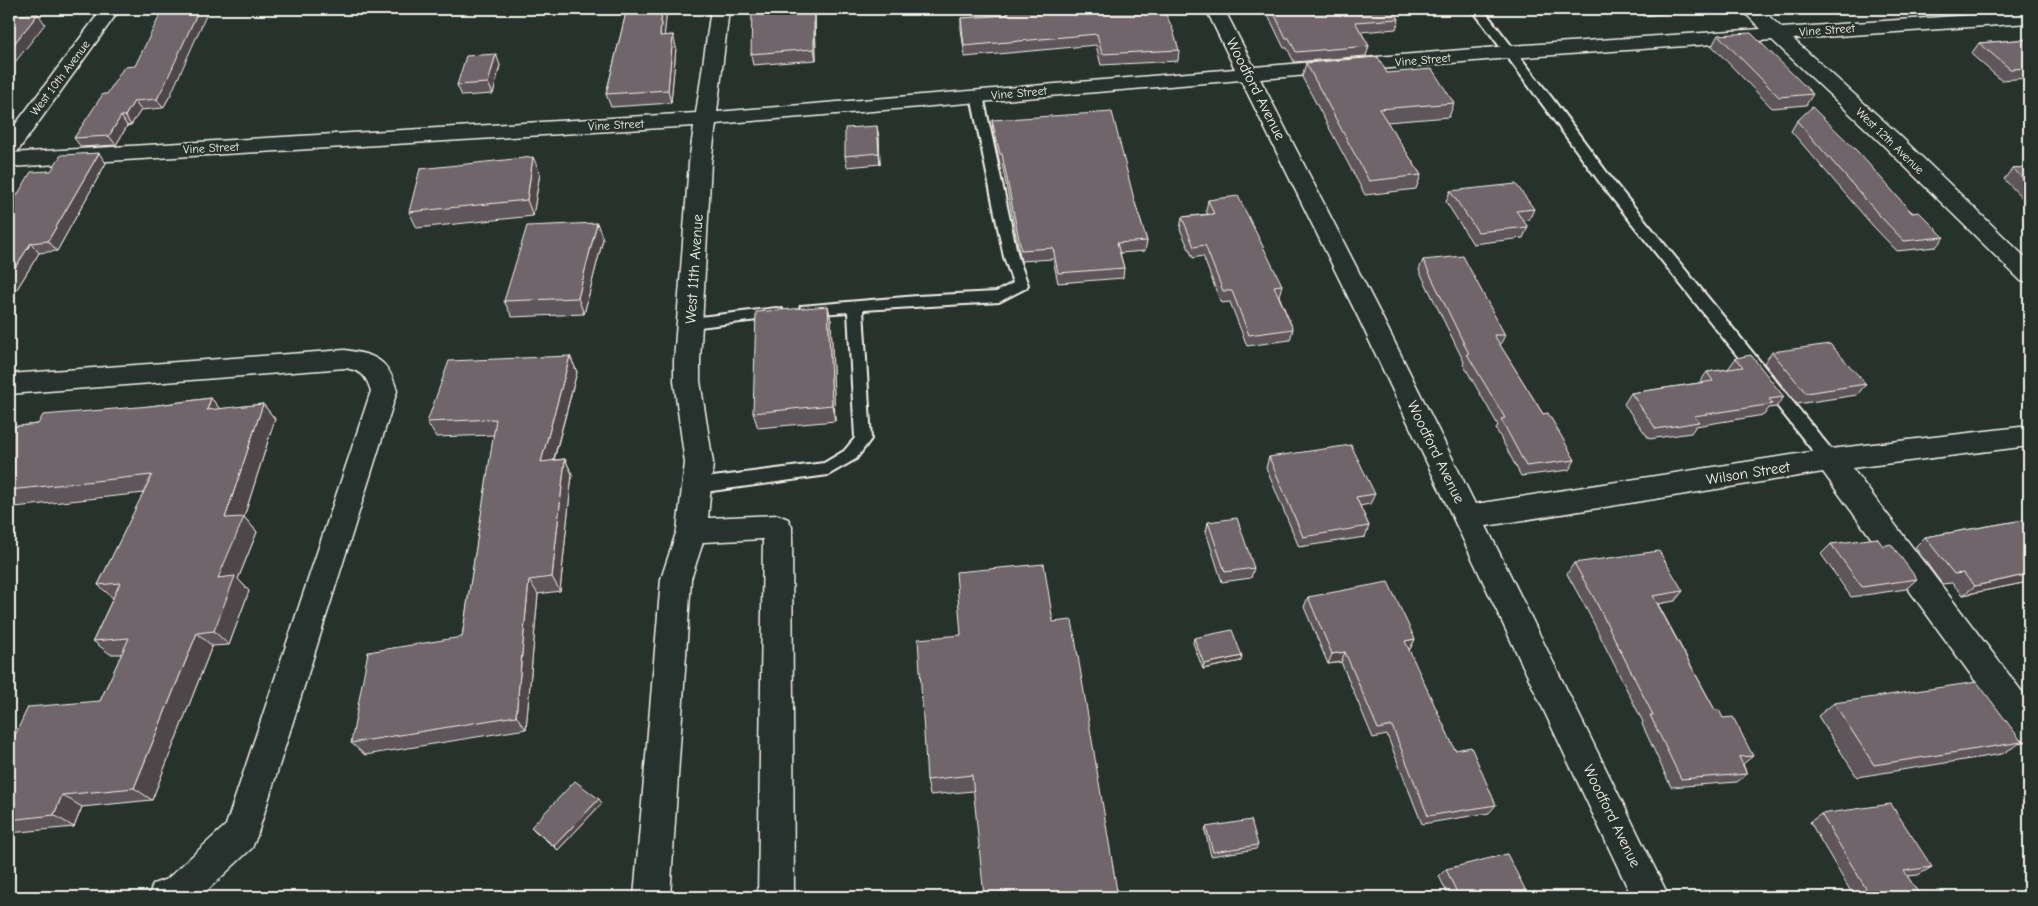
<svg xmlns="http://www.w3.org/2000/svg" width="2038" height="906" font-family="'Comic Neue',sans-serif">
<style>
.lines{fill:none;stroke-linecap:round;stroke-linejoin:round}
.lane-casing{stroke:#f4f1e8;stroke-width:4}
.street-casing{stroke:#f4f1e8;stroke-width:3}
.lane{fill:#26332d;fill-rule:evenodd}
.street{fill:#26332d;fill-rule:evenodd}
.wall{fill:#5f575b;stroke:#f4f1e8}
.shaded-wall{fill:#4e474a;stroke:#f4f1e8}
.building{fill:#6f656a;stroke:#f4f1e8}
.labels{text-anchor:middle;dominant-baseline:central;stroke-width:4.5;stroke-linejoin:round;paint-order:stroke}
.far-street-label{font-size:12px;fill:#f4f1e8;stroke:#26332d}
.street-label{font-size:15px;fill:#f4f1e8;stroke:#26332d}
</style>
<rect width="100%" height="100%" fill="#26332d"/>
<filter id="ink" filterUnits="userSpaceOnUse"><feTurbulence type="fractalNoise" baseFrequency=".02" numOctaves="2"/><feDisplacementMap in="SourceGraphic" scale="10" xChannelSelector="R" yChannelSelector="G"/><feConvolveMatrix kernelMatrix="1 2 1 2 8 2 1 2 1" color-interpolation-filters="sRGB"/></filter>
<g filter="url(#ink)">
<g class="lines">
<!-- lane casing -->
<g class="lane-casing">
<g id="lane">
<polygon points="1472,9 1483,9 1552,98 1614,182 1836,455 1838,460 1836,465 1830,466 1824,465 1604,188"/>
<polygon points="1995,9 2007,9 2018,18 2012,21 2008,20"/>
<polygon points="977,92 983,96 1018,257 1028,285 1026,288 999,302 863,310 871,439 856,459 828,475 697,493 691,491 689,486 691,481 697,479 824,463 844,451 855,438 848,312 806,315 801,314 799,310 801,306 917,296 996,292 1013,283 1004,257 971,96"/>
<polygon points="777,308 782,309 784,313 782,317 691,328 686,327 684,323 686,319 691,318"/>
</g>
</g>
<!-- street casing -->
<g class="street-casing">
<g id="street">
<polygon points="102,9 120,9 17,152 10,153 696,113 711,9 729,9 717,112 1235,69 1206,9 1224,9 1254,67 1510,46 1761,29 1741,9 1761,9 1782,28 2029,11 2029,23 1793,39 1897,133 2029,261 2029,283 2021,281 1881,143 1772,40 1510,58 1260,79 1383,319 1475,504 1830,449 2029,426 2029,446 1852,468 2029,701 2029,742 2017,738 1823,472 1486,526 1669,897 1632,897 1359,319 1241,80 716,124 711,163 700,361 700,381 713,463 708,518 778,515 788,519 792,527 794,897 758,897 763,539 703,542 691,579 670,897 634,897 661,579 677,530 685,463 674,381 674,361 689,163 694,126 9,167 9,133"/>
<path d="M345 350C376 355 388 359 397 391L257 836 252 848 200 897H148L153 884 167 879 226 825 371 391C366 375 361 371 345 368L9 394V374Z"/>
</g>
</g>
<!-- lane -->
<use href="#lane" class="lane"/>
<!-- street -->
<use href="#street" class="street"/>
</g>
<!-- wall -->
<g class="wall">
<polygon points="627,9 667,9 664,36 673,35 676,48 671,103 611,107 606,94"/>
<polygon points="815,9 816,60 753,65 751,54"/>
<polygon points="1262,9 1392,9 1399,19 1396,29 1361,32 1369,46 1366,56 1294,62 1287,48 1284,48 1269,17 1267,17"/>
<polygon points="1636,9 1689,9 1688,11 1643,16"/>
<polygon points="1007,10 1179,50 1178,61 1101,65 1096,45 965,57 961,29 961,18 1007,15"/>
<polygon points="1718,35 1813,94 1806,105 1772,108 1712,46"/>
<polygon points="2029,39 2029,78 2001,80 1971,54 1979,43"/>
<polygon points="1306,63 1387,73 1454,103 1449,117 1387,122 1421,175 1416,189 1365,195 1302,77"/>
<polygon points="500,65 493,94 462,96 457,85"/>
<polygon points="107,94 171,94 163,108 141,110 131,125 127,126 116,145 81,147 74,138"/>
<polygon points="992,120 1135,203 1147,241 1145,251 1120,253 1124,268 1123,278 1058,283 1053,259 1021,261 1002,164 1000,164 993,131"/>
<polygon points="1797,121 1944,237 1936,247 1897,251 1873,226 1791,131"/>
<polygon points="879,137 880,164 847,167 845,156"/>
<polygon points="106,163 57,251 39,253 9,302 9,209 51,171"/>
<polygon points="2029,167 2029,205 2004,179 2013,168"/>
<polygon points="540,173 533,216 417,228 409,212"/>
<polygon points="1450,191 1534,209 1529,220 1523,221 1528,227 1523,238 1473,244 1446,202"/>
<polygon points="1208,200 1282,285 1279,296 1293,329 1290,340 1247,346 1230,302 1221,303 1203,256 1193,258 1180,229 1182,217 1208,214 1206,211"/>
<polygon points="603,239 584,314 512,317 504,301"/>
<polygon points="1423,260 1505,335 1500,345 1543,414 1575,460 1569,470 1521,476 1496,429 1498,425 1463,364 1464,362 1419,270"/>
<polygon points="828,306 831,321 835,421 758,428 753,413"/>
<polygon points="1772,352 1866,384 1857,395 1797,404 1764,363"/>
<polygon points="570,356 577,372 554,460 565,459 572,474 560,591 538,594 526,729 365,755 351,743 462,637 494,435 436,437 427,422"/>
<polygon points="1736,358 1784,397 1776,407 1769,408 1764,415 1696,426 1691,433 1649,439 1624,404 1631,393 1699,383 1707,372 1728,369"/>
<polygon points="211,398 220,409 263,404 275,419 244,517 257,532 238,579 249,591 229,645 212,646 152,800 82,807 74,827 9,833 9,748 100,701 122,654 110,654 93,641 113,598 98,585 144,493 15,507 9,518 9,427 38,424 150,406"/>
<polygon points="1269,457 1375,494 1370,504 1360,506 1369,526 1365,537 1299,547 1266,468"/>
<polygon points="2029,519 2029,565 2028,565 2029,567 2029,578 2023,583 1963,595 1952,583 1942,584 1915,547 1925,537"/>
<polygon points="1208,522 1254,568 1251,578 1222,582 1206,532"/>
<polygon points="1831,544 1883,546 1917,579 1906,589 1851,597 1821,554"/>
<polygon points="1574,563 1683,591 1675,601 1658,604 1715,710 1723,718 1753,756 1743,764 1747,774 1737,782 1671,787 1642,724 1643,722 1586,608 1567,574"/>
<polygon points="1044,564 973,791 930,795 927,780 961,635"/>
<polygon points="1308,597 1415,639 1410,649 1408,649 1455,750 1496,805 1489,813 1422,824 1387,735 1373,738 1341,662 1328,664 1304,607"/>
<polygon points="1194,638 1241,661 1203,669 1193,643"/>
<polygon points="1834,703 2022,742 2002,754 1857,777 1818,716"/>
<polygon points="602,803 558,850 535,831 531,827"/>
<polygon points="1821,814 1932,867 1918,875 1907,876 1921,897 1854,897 1810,822"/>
<polygon points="1206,827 1258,845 1256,849 1211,856 1205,831"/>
<polygon points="1446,869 1529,897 1449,897 1439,876"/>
</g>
<!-- shaded-wall -->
<g class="shaded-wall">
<polygon points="199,9 209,9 171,94 163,108 157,99"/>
<polygon points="662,9 667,9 663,49 660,36"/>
<polygon points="814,9 815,9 816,60 814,49"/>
<polygon points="38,14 45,24 9,70 9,50"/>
<polygon points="673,35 676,48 671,103 668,90"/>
<polygon points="496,54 500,65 493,94 488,83"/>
<polygon points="134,101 141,110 131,125 125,116"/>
<polygon points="121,116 127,126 116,145 109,136"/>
<polygon points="877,126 879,137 880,164 879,153"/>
<polygon points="99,153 106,163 57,251 48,241"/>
<polygon points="533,157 540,173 533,216 527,200"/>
<polygon points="597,223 603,239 584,314 578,298"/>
<polygon points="31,243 39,253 9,302 9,277"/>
<polygon points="828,306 831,321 835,421 832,405"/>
<polygon points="570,356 577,372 549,477 541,462"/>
<polygon points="211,398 224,414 207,410"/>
<polygon points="263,404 275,419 244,517 257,532 238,579 249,591 229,645 214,631 218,578 225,518"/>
<polygon points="565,459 572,474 560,591 552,577"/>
<polygon points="9,501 15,507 9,518"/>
<polygon points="2029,574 2029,578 2023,583 1963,595 1975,586"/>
<polygon points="529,580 538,594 526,729 516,716"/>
<polygon points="197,633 212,646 152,800 134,788"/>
<polygon points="1415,639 1410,649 1400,650 1405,641"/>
<polygon points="1345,652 1341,662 1328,664 1332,654"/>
<polygon points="1242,656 1241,661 1203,669 1204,664"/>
<polygon points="62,795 82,807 74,827 54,815"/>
<polygon points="599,799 602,803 558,850 554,846"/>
</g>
<!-- building -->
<g class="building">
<polygon points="163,9 199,9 165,84 157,99 134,101 125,116 121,116 109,136 74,138 103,94 107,94 124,67 135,66"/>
<polygon points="627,9 662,9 660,36 673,35 668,90 606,94"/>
<polygon points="752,9 814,9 814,49 751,54"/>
<polygon points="1016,9 1163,9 1172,27 1179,50 1102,54 1097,34 964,46 961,18 1009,15 1007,10"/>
<polygon points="1272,9 1392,9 1399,19 1355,22 1369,46 1296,52 1289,38 1286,38"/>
<polygon points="38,14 9,50 9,15"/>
<polygon points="1751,33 1813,94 1779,97 1718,35"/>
<polygon points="2029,39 2029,68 2010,69 1979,43"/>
<polygon points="496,54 488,83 457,85 466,56"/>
<polygon points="1378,57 1387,73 1432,69 1454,103 1379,109 1421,175 1369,181 1306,63"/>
<polygon points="1812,107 1859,153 1912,213 1919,212 1944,237 1904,241 1880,216 1797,121"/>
<polygon points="1112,112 1135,203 1147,241 1117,243 1124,268 1058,273 1053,248 1021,250 1002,154 1000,154 992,120"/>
<polygon points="877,126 879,153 845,156 845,128"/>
<polygon points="99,153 48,241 31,243 9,277 9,209 31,172 51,171 61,155"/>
<polygon points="533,157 527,200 409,212 420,169"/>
<polygon points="2029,167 2029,185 2013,168"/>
<polygon points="1516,184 1534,209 1516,211 1528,227 1478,232 1450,191"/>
<polygon points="1238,196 1282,285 1274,286 1293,329 1249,335 1232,291 1223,291 1205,245 1194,247 1182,217 1214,214 1208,200"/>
<polygon points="597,223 578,298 504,301 527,226"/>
<polygon points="1463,256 1505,335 1494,335 1543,414 1548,413 1575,460 1526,466 1501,419 1505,418 1467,354 1469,354 1423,260"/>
<polygon points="828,306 832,405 753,413 756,312"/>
<polygon points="1830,344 1866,384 1806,393 1772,352"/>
<polygon points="1751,355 1784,397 1769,399 1773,404 1694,416 1699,422 1656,429 1631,393 1713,381 1707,372 1743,367 1736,358"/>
<polygon points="570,356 541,462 565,459 552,577 529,580 516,716 351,743 368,652 462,637 496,419 427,422 449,361"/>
<polygon points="211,398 207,410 263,404 225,518 244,517 218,578 235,576 214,631 197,633 134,788 62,795 54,815 9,820 9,748 28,707 100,701 129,638 93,641 120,583 98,585 152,475 9,490 9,427 38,424 43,415 150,406"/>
<polygon points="1351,445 1375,494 1356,497 1369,526 1303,537 1269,457"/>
<polygon points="1237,518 1254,568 1225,572 1208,522"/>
<polygon points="2029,519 2029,557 2022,559 2029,567 2029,574 1975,586 1963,573 1954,574 1925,537"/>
<polygon points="1877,538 1883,546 1891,544 1917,579 1862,587 1831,544"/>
<polygon points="1659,551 1683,591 1653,596 1715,710 1719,710 1723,718 1733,717 1753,756 1739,757 1747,774 1681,779 1650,715 1653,715 1594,598 1574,563"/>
<polygon points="1044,564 1053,622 1072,620 1118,897 984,897 972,775 927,780 918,639 961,635 956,572"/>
<polygon points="1388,582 1415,639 1405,641 1455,750 1471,747 1496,805 1428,816 1392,726 1378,729 1345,652 1332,654 1308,597"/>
<polygon points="1232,630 1242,656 1204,664 1194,638"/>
<polygon points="1977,682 2022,742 1874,765 1834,703"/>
<polygon points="575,781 599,799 554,846 531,827"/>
<polygon points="1891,804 1932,867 1904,871 1921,897 1871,897 1821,814"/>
<polygon points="1251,820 1258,845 1213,852 1206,827"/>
<polygon points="1507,854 1529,897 1459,897 1446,869"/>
</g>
</g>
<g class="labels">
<!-- far-street labels -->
<g class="far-street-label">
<text transform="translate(1827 30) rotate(-4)">Vine Street</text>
<text transform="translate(1423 60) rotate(-5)">Vine Street</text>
<text transform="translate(60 78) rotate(-53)">West 10th Avenue</text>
<text transform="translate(1019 93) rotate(-5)">Vine Street</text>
<text transform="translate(616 125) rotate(-3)">Vine Street</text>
<text transform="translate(1890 141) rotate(44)">West 12th Avenue</text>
<text transform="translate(211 148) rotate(-3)">Vine Street</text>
</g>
<!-- street labels -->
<g class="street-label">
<text transform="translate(1256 89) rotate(63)">Woodford Avenue</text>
<text transform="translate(694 269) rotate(-86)">West 11th Avenue</text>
<text transform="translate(1436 452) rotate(64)">Woodford Avenue</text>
<text transform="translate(1748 473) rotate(-9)">Wilson Street</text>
<text transform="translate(1612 816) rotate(64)">Woodford Avenue</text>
</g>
</g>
<!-- margin -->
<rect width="2038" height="906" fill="none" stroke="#26332d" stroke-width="30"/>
<rect x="15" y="15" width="2008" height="876" fill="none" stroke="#f4f1e8" stroke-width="2" filter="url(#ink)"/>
</svg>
